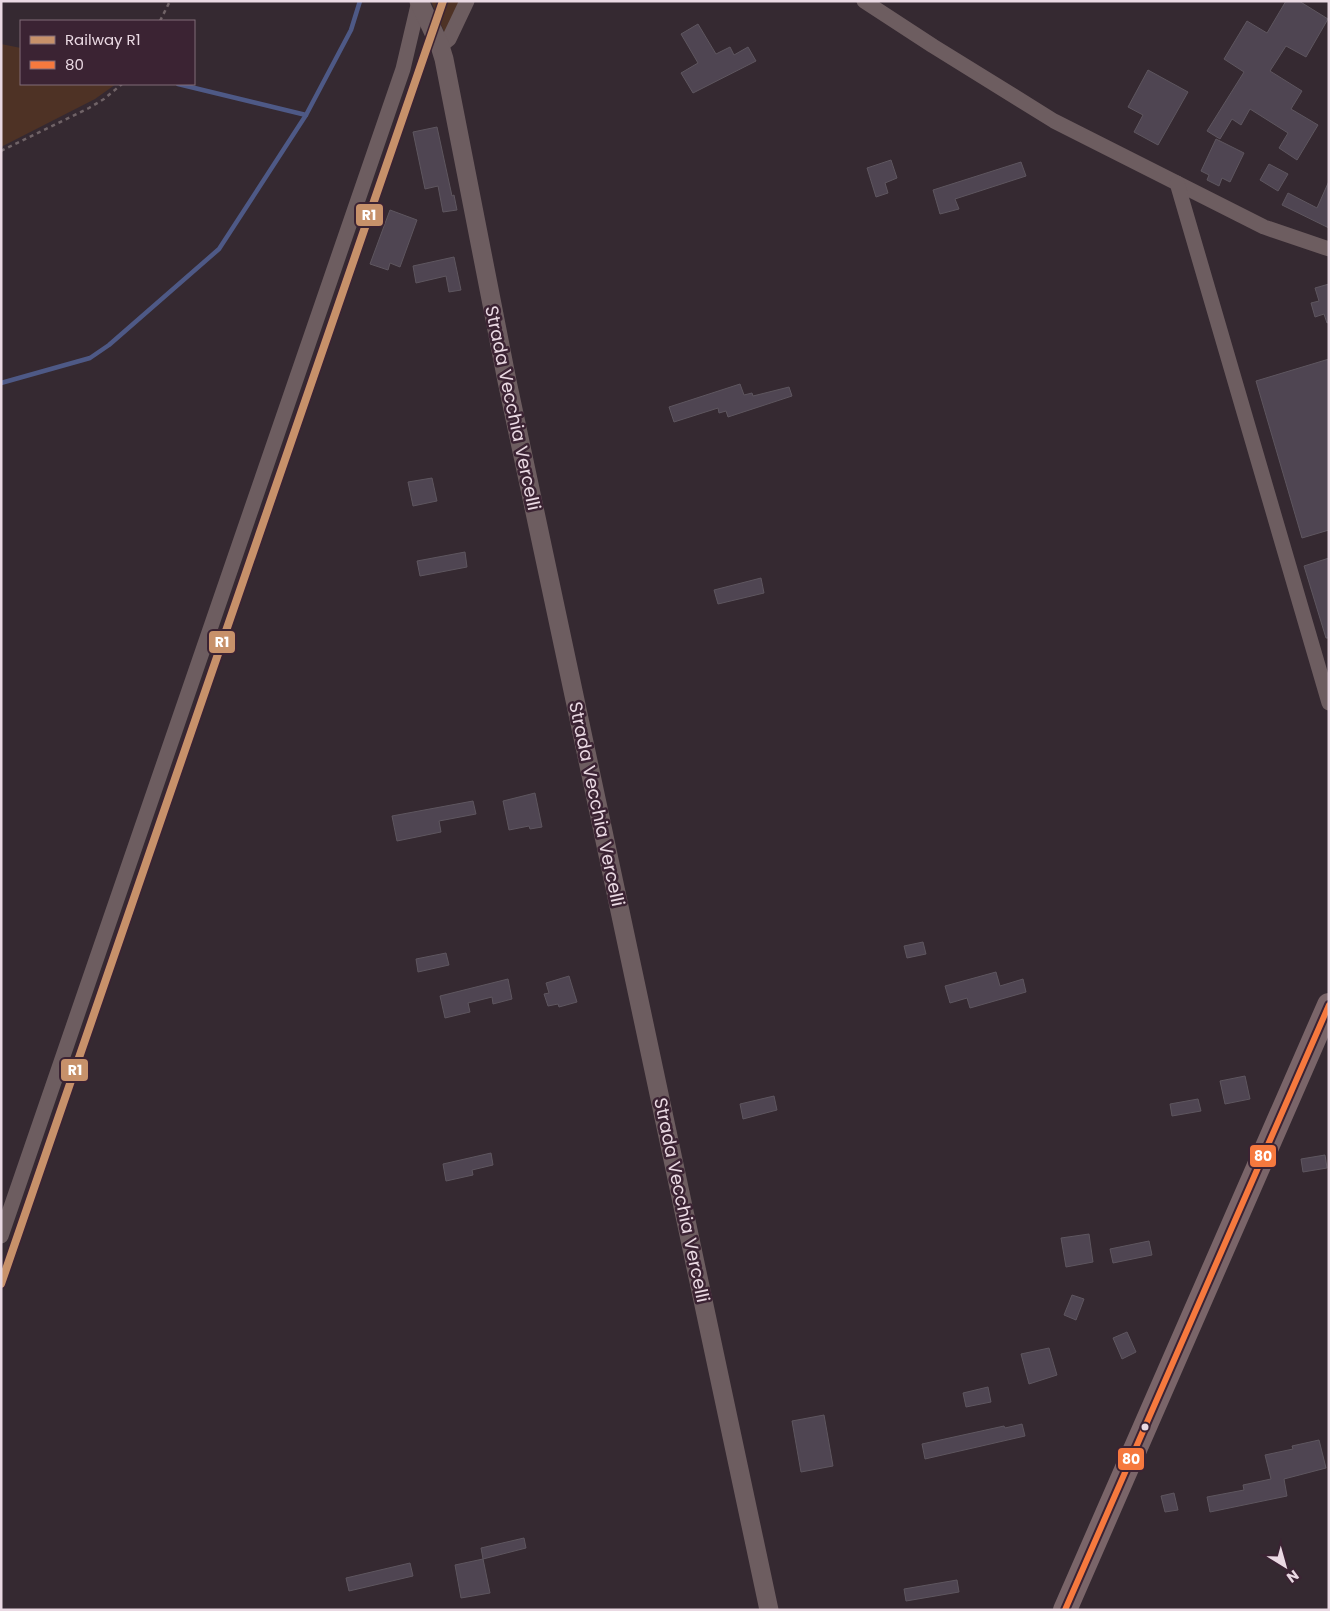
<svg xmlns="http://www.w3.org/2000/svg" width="1330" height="1611" font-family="Poppins,sans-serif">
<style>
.green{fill:#4e3225}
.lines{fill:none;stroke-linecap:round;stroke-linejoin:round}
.stream{stroke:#4e5986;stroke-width:4.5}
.building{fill:#4f4552;stroke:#5e565f}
.path{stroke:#706367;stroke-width:2.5;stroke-dasharray:4 4;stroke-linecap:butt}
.minor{stroke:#6d5d60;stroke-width:15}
.tertiary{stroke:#6d5d60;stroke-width:19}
.primary{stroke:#7a6569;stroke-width:24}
.bus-1-casing{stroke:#3b2333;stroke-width:10}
.bus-1{stroke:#f6793e;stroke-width:6}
.rail-1-casing{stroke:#3b2333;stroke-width:11}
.rail-1{stroke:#c7916a;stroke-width:8}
.bus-dot{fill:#ead9e3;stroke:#3b2333;stroke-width:2}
.labels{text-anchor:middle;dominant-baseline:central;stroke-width:5;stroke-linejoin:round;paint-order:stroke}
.street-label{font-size:18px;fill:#ead9e3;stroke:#3b2333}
.line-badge{stroke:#3b2333;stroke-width:2}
.badge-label{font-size:14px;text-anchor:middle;font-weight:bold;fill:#fff}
</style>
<rect width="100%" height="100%" fill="#352931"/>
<!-- green -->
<g class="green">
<polygon points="431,1 466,1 446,36"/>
<polygon points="1,44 21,48 21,84 116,84 95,99 1,147"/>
</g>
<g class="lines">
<!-- stream -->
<g class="stream">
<polyline points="178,84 306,115"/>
<polyline points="1,383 90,358 109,345 219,249 306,115 351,30 360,1"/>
</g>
</g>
<!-- building -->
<g class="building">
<polygon points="1286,1 1299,1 1328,19 1306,57 1286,46 1270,71 1302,91 1291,109 1318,125 1297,160 1279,148 1288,133 1250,109 1241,125 1232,119 1220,139 1207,131 1244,72 1224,59 1247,21 1267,33"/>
<polygon points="698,24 716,54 730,47 734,55 748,47 756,61 693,93 681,73 698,63 681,34"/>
<polygon points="1148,70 1188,92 1158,145 1134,132 1143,115 1128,107"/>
<polygon points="437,127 452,196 454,195 457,210 443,212 438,186 425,189 413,132"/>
<polygon points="1216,139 1244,153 1230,182 1222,178 1219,186 1207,180 1209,175 1201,171"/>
<polygon points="891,160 897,178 885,183 888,193 876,197 867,168"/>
<polygon points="1021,162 1026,176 955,199 959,209 940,214 933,190"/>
<polygon points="1269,164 1288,174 1278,191 1260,180"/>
<polygon points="1329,181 1329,228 1282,205 1288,193 1317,208"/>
<polygon points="390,210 417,220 400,267 390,263 388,270 370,264"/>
<polygon points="454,257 461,290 449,292 446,276 416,283 413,266"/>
<polygon points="1329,284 1329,322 1327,323 1324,314 1315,317 1311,303 1319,301 1315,288"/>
<polygon points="1329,359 1329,530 1302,538 1256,381"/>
<polygon points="740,384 744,395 752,393 753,396 789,387 792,396 728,417 726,411 719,413 718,408 674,422 669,407"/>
<polygon points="432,478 437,501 413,506 408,482"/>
<polygon points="465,552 467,567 420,576 417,561"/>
<polygon points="1329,558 1329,638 1326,638 1304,566"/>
<polygon points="761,578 764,593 718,604 714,590"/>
<polygon points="535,793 542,827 530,829 529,826 509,830 503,801"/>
<polygon points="473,801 476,814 439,821 441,832 397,841 392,816"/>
<polygon points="923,942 926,954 907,958 904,946"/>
<polygon points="446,953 449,965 418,972 416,959"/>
<polygon points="996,972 1000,986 1023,979 1026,992 970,1008 967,998 950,1003 945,986"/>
<polygon points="569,976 577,1002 559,1007 558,1004 548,1006 544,994 549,993 546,983"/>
<polygon points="508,979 512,999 493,1004 492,997 468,1003 470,1012 445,1018 440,996"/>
<polygon points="1245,1076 1250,1099 1225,1104 1220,1081"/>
<polygon points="774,1096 777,1110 743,1119 740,1104"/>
<polygon points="1198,1099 1201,1111 1172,1116 1170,1104"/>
<polygon points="491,1153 493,1165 472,1170 473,1175 446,1181 443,1164"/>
<polygon points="1325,1155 1327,1168 1303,1172 1301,1159"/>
<polygon points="1089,1234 1093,1262 1066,1267 1061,1238"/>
<polygon points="1149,1241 1152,1255 1113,1263 1110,1249"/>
<polygon points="1072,1295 1084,1299 1076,1320 1064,1315"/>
<polygon points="1127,1332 1136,1352 1122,1359 1113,1338"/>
<polygon points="1049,1348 1057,1375 1029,1384 1021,1354"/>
<polygon points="988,1387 991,1402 966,1407 963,1393"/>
<polygon points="824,1415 833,1466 801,1472 792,1421"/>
<polygon points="1022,1424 1025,1436 925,1459 922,1444 1004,1426 1005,1428"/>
<polygon points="1319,1440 1326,1468 1284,1479 1287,1496 1210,1512 1207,1497 1244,1490 1243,1485 1271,1479 1265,1455 1293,1449 1292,1446"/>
<polygon points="1174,1493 1178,1510 1165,1512 1161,1496"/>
<polygon points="524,1538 526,1548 483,1559 481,1548"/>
<polygon points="483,1559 490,1593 461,1598 455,1565"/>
<polygon points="410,1563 413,1576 349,1591 346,1578"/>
<polygon points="957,1580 959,1592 906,1601 904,1589"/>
</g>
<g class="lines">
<!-- path -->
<g class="path">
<polyline points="160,21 170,1"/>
<polyline points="1,151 89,108 104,99 122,84"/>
</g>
<!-- minor -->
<g class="minor">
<polyline points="864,1 933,46 1054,121 1264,227 1329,249"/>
<polyline points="440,46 449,39 467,1"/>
<polyline points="1177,183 1329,703"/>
<polyline points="1,1236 403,69 419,1"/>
</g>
<!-- tertiary -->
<polyline class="tertiary" points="419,1 440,46 444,59 507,381 769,1610"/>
<!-- primary -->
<polyline class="primary" points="1065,1610 1329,1005"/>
<!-- bus-1 casing -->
<g class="bus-1-casing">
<polyline id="bus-1" points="1065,1610 1329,1005"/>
</g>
<!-- bus-1 -->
<use href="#bus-1" class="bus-1"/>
<!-- rail-1 casing -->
<g class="rail-1-casing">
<polyline id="rail-1" points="1,1284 443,1"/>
</g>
<!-- rail-1 -->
<use href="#rail-1" class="rail-1"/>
</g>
<!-- markers -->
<circle class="bus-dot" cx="1145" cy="1427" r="4.5"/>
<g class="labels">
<!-- street labels -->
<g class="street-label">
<text transform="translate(513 408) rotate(78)">Strada Vecchia Vercelli</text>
<text transform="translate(597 804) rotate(78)">Strada Vecchia Vercelli</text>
<text transform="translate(682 1200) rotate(78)">Strada Vecchia Vercelli</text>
</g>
</g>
<g class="line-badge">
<rect x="355" y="203" width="29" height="24" rx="5" fill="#c7916a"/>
<rect x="208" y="630" width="28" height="24" rx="5" fill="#c7916a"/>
<rect x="60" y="1058" width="29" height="24" rx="5" fill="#c7916a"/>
<rect x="1249" y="1144" width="28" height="24" rx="5" fill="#f6793e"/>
<rect x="1117" y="1447" width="28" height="24" rx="5" fill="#f6793e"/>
</g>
<g class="badge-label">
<text x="369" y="220">R1</text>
<text x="222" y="647">R1</text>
<text x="75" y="1075">R1</text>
<text x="1263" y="1161">80</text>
<text x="1131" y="1464">80</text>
</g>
<!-- border -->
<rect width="1330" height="1611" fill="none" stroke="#ead9e3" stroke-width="5"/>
<!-- legend -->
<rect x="20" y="20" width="175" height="65" fill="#3b2333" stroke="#816c79"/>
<rect x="30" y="36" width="25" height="8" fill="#c7916a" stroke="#816c79"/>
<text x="65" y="45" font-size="15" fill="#ead9e3">Railway R1</text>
<rect x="30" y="61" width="25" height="8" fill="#f6793e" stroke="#816c79"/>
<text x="65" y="70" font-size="15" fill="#ead9e3">80</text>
<!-- north arrow -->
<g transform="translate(1285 1566) rotate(143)" stroke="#3b2333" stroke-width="4" paint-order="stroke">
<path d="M0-4L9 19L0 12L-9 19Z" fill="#ead9e3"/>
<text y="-8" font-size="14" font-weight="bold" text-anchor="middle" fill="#ead9e3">N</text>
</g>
</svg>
